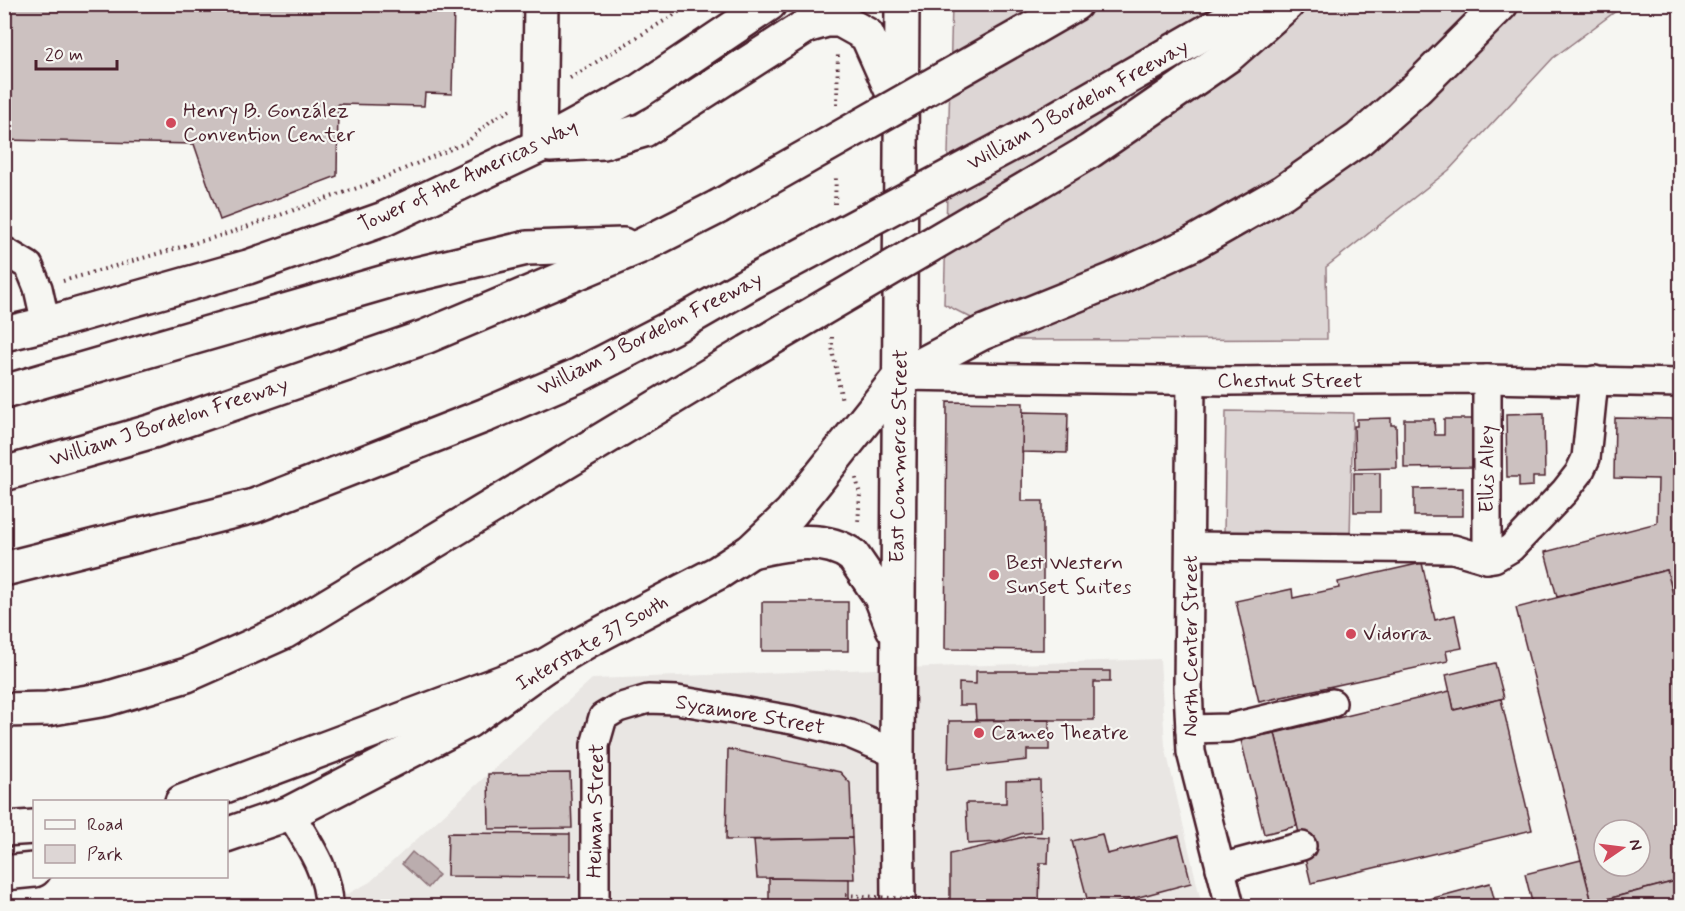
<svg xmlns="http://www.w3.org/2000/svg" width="1685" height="911" font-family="Mynerve,sans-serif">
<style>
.built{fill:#e9e6e3}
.green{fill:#ddd6d5;stroke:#947a80;stroke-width:1.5}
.water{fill:#bbadae;stroke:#8e747a;stroke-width:1.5}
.building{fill:#ccc1c0;stroke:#4a1f2b;stroke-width:1.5;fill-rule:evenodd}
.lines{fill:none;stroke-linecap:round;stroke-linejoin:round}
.minor-casing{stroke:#4a1f2b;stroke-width:32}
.major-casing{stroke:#4a1f2b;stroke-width:38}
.highway-casing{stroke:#4a1f2b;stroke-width:38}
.path{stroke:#4a1f2b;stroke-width:4;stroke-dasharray:1.5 4.5;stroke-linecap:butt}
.minor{stroke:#f6f6f2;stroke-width:27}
.major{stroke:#f6f6f2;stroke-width:33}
.highway{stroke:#f6f6f2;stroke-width:33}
.highway-bridge-casing{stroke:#4a1f2b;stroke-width:38;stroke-linecap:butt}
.path-bridge{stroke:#4a1f2b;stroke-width:4;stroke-dasharray:1.5 4.5;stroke-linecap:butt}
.highway-bridge{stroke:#f6f6f2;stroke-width:33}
.poi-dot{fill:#d1495b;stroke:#f6f6f2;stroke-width:2}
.labels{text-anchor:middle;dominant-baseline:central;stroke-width:4.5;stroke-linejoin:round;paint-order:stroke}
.street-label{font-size:21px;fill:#4a1f2b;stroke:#f6f6f2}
.poi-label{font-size:21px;fill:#4a1f2b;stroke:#f6f6f2;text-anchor:start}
</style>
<rect width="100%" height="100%" fill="#f6f6f2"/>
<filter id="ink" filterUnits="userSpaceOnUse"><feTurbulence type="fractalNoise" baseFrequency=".0167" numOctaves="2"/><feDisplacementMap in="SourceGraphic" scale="12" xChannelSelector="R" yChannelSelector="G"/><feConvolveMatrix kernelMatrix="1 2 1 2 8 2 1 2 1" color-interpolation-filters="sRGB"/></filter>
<g filter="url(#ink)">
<!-- built -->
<polygon class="built" points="1160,659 1165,746 1202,906 325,906 370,882 592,679"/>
<!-- green -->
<g class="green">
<polygon points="952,5 1624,5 1553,58 1449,170 1326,267 1327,339 1014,340 944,304"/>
<polygon points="1226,411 1353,413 1350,536 1224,534"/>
</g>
<!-- water -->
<polygon class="water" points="412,852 439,875 428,888 402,864"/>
<!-- building -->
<g class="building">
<polygon points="4,4 454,4 452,94 425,93 424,106 338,104 337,176 220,220 194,144 4,140"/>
<polygon points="947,402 1023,403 1022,501 1043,501 1043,650 945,649"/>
<polygon points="1023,412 1068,413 1067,453 1022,452"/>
<polygon points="1544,413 1545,477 1533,477 1533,486 1519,487 1519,477 1507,477 1506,414"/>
<polygon points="1391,418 1391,425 1396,425 1397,468 1355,469 1354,426 1357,426 1357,419"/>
<polygon points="1615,418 1680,419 1680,623 1667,570 1557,597 1545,552 1657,523 1658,479 1614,478"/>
<polygon points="1404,419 1434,419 1435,435 1444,435 1444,419 1472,419 1472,467 1404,468"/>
<rect x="1354" y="473" width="26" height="39"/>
<polygon points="1463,488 1463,516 1414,516 1414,489"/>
<polygon points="1422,563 1435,620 1455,615 1462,648 1446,651 1448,661 1259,702 1236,601 1292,589 1293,598 1339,588 1338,582"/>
<path d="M1667 570 1680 623V880L1592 903 1516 608ZM1604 830H1640V866H1604Z"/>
<rect x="762" y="602" width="86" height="49"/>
<polygon points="1495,663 1504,698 1454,710 1446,675"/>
<polygon points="976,671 1110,671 1110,682 1094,682 1094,720 976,720 975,705 959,705 959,683 976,684"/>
<polygon points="1450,691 1454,710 1501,699 1532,830 1311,883 1275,733"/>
<polygon points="1049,720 1049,750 1027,750 1027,760 948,769 949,721"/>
<polygon points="1275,733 1297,826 1264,834 1241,740"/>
<polygon points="728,749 840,772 850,783 852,838 726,840"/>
<polygon points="570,773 572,828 489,829 488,774"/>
<polygon points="1040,780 1041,832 1023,833 998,842 968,844 966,803 1006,803 1006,781"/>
<polygon points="448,833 570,834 570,877 447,876"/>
<polygon points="1102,834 1107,854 1179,836 1191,883 1109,905 1110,906 1089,906 1072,841"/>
<polygon points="1028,836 1049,837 1048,863 1040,863 1039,906 950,906 950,854"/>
<polygon points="852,838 854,879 757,878 754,840"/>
<polygon points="1581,860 1592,903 1680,880 1680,906 1533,906 1525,874"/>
<polygon points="769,878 849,879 849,906 769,906"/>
<polygon points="1490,883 1496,906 1412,906 1411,904"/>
</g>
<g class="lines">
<!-- minor casing -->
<g class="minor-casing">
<g id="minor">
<polyline points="4,251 29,266 38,288 46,324"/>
<polyline points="900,376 1229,381 1487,379 1680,383"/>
<polyline points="1191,381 1188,688 1191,752 1230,906"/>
<polyline points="1191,546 1453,549 1487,559 1494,558 1511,548 1565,491 1579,473 1586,458 1594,380"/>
<polyline points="1487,559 1487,379"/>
<polyline points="1190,729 1229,728 1332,703"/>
<path d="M290 813C307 842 329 871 329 906"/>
<polyline points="1220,868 1302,846"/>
<polyline points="595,906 595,745 603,717 618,708 648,699 677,700 792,720 850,734 897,754"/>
</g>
</g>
<!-- major casing -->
<g class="major-casing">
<g id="major">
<polyline points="550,145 603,142 644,130 806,26 827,20 840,20 867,35 896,100"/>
<polyline points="539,146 541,4"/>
<polyline points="4,334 46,324 248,267 384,219 539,146 638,92 769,4"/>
<path d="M751 551C783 544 824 534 853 556L881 597 893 628"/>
<polyline points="226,835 290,813 468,721 543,667 587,641 719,572 751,551 791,513 900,376"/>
<polyline points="4,873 34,870"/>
<polyline points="898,906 897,754 902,4"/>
</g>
</g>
<!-- highway casing -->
<g class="highway-casing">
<g id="highway">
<polyline points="1023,34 1075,4"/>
<polyline points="1024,137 1255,4"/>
<polyline points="1031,186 1090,151 1229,55 1287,4"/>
<polyline points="900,376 982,333 1113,280 1192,244 1283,192 1359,139 1417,88 1501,4"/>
<polyline points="4,392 392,280 527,248 623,245"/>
<polyline points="4,474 153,431 425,337 643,245 718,207"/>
<polyline points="4,569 254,506 486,415 579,375 684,321 750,283"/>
<polyline points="4,710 47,709 106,699 187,675 284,632 748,352"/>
<polyline points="182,802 543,667"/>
<polyline points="4,829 34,827"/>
</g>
</g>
<!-- path -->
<g class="path">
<polyline points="570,78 692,4"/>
<polyline points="837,105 838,52"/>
<polyline points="835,204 836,175"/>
<polyline points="63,281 226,234 374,182 467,142 492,120 510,110"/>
<polyline points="832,337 832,347 842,401"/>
<polyline points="856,478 860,494 858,524"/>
</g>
<!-- minor -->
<use href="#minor" class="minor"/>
<!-- major -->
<use href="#major" class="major"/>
<!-- highway -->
<use href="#highway" class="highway"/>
<!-- highway-bridge casing -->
<g class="highway-bridge-casing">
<g id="highway-bridge">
<polyline points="718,207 1023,34"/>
<polyline points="750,283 1024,137"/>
<polyline points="748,352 1031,186"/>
</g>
</g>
<!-- path-bridge -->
<polyline class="path-bridge" points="846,895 950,902"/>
<!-- highway-bridge -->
<use href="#highway-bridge" class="highway-bridge"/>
</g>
</g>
<!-- markers -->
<g class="poi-dot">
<circle cx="171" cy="123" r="6"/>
<circle cx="994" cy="575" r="6"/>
<circle cx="1351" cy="634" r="6"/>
<circle cx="979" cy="733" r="6"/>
</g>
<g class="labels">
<!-- street labels -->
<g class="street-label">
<text transform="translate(1078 105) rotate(-29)">William J Bordelon Freeway</text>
<text transform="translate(468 176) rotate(-25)">Tower of the Americas Way</text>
<text transform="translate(650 334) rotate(-27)">William J Bordelon Freeway</text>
<text x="1290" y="381">Chestnut Street</text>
<text transform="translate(169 422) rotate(-18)">William J Bordelon Freeway</text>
<text transform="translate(899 456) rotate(-89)">East Commerce Street</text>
<text transform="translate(1487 469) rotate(-90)">Ellis Alley</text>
<text transform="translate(592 643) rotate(-30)">Interstate 37 South</text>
<text transform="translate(1191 646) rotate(-90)">North Center Street</text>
<text transform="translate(750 715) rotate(10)">Sycamore Street</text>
<text transform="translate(596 811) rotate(-89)">Heiman Street</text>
</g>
<!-- poi labels -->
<g class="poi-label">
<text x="183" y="111">Henry B. González<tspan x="183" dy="24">Convention Center</tspan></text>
<text x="1006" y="563">Best Western<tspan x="1006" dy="24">Sunset Suites</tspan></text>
<text x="1363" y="634">Vidorra</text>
<text x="991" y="733">Cameo Theatre</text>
</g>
</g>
<!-- margin -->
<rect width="1685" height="911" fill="none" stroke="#f6f6f2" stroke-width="24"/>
<rect x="12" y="12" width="1661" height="887" fill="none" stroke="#4a1f2b" stroke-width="2" filter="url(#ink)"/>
<!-- legend -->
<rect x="33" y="800" width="195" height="78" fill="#f6f6f2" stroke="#b1a0a2" stroke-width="1.5"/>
<rect x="45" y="820" width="30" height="9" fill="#f6f6f2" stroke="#b1a0a2" stroke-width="1.5"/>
<text x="87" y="830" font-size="18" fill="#4a1f2b">Road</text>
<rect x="45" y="845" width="30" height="18" fill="#ddd6d5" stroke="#b1a0a2" stroke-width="1.5"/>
<text x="87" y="860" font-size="18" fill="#4a1f2b">Park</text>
<!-- north arrow -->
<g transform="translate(1622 848) rotate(76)"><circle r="28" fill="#f6f6f2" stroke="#b1a0a2" stroke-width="1.5"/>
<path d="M0-4.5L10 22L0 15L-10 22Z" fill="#d1495b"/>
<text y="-9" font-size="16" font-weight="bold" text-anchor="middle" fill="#4a1f2b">N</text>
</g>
<!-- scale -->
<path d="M36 60v9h81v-9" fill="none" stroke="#4a1f2b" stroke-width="3"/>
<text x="45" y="60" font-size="18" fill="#4a1f2b" stroke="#f6f6f2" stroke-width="4.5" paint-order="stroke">20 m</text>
</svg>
